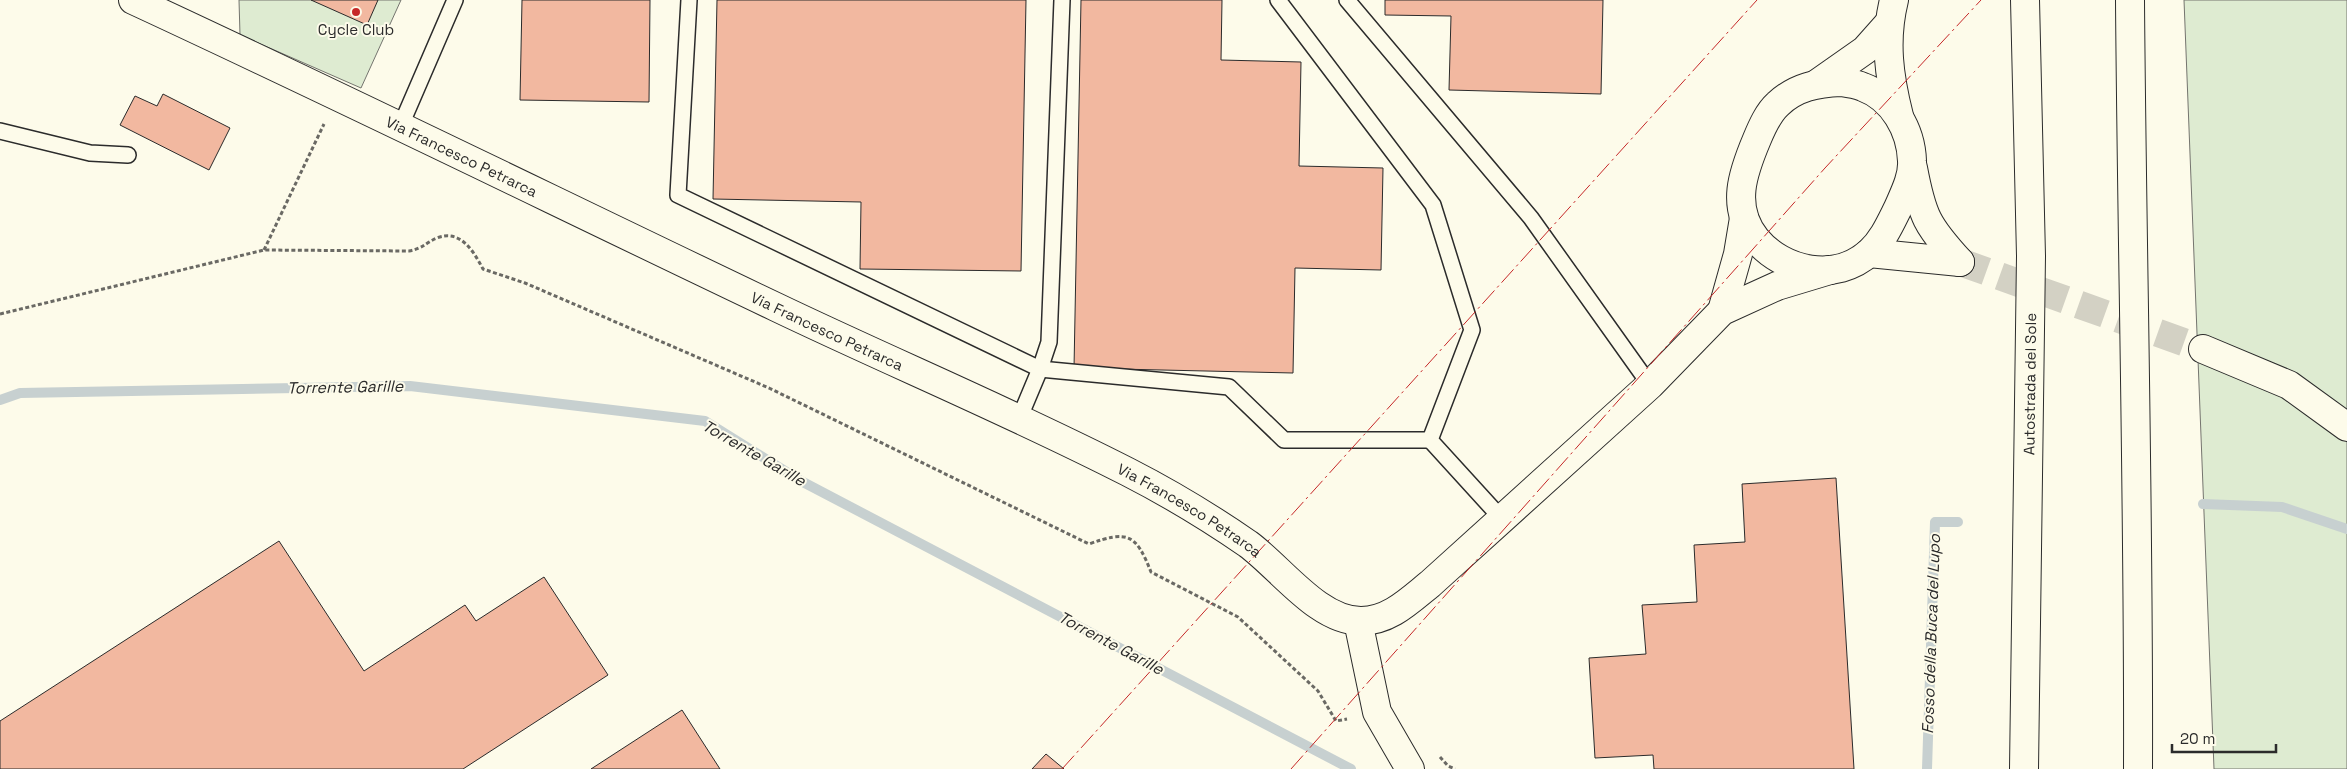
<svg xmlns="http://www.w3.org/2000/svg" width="2347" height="769" font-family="'Space Grotesk',sans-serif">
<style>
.green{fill:#deebd1;stroke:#74746e}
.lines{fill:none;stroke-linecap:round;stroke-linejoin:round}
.stream{stroke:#c7d0d0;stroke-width:10}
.building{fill:#f2b8a0;stroke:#2b2b2b}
.secondary-tunnel{stroke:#d3d1c4;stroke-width:28;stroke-dasharray:28 14;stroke-linecap:butt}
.service-casing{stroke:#2b2b2b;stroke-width:18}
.minor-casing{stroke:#2b2b2b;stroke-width:30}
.tertiary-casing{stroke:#2b2b2b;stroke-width:30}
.secondary-casing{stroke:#2b2b2b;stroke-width:30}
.motorway-casing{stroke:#2b2b2b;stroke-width:30}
.path{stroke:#6a6964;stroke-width:3;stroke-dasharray:4 2.5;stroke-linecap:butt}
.service{stroke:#fdfbea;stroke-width:15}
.minor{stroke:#fdfbea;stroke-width:28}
.tertiary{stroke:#fdfbea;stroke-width:28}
.secondary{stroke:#fdfbea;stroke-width:28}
.motorway{stroke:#fdfbea;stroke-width:28}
.power{stroke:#c62828;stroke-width:1;stroke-dasharray:18 4 2.5 4;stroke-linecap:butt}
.poi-dot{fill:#c62828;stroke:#fdfbea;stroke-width:2}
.labels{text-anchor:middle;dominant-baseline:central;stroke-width:4;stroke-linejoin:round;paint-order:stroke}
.poi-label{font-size:15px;fill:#2b2b2b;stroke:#fdfbea}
.street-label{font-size:15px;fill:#2b2b2b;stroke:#fdfbea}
.water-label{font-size:16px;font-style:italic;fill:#2b2b2b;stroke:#fdfbea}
</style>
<rect width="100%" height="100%" fill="#fdfbea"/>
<!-- green -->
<g class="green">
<polygon points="239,0 401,0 361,88 240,35"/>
<polygon points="2184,0 2347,0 2347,769 2214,769"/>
</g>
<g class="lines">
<!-- stream -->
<g class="stream">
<polyline points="0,400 20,393 410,386 705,421 801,481 1351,769"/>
<polyline points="2203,504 2282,507 2347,529"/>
<polyline points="1927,769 1935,522 1958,522"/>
</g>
</g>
<!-- building -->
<g class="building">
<polygon points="311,0 378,0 367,25"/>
<polygon points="522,0 650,0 649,102 520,100"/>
<polygon points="717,0 1026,0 1021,271 860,269 861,202 713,199"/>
<polygon points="1081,0 1222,0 1221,60 1301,62 1299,166 1383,168 1381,270 1295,268 1293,373 1074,368"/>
<polygon points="1385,0 1603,0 1601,94 1449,90 1451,16 1385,15"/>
<polygon points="163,94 230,128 209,170 120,125 135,96 157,106"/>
<polygon points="1836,478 1854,769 1654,769 1653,755 1595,758 1589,658 1646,654 1642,605 1697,602 1694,545 1745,542 1742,484"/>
<polygon points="279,541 364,671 465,605 476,621 544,577 608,675 463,769 0,769 0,721"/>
<polygon points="682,710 720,769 591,769"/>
<polygon points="1046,754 1064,769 1032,769"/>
</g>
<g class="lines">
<!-- secondary-tunnel -->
<polyline class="secondary-tunnel" points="1960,262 2203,349"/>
<!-- service casing -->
<g class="service-casing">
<g id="service">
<polyline points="689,0 678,195 1040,369 1229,387 1284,440 1430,440"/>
<polyline points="1278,0 1433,205 1472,330 1430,440 1502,519"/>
<polyline points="1347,0 1531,218 1650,385"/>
<polyline points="401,125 455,0"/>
<polyline points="0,131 90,153 128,155"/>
<polyline points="1019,419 1040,369 1049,342 1062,0"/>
</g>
</g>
<!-- minor casing -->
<g class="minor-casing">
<polyline id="minor" points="1358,621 1377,712 1410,769"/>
</g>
<!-- tertiary casing -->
<g class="tertiary-casing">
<g id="tertiary">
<path id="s1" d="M133 0C349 100 562 205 776 307 893 363 1013 413 1128 472 1171 494 1209 517 1248 544 1281 568 1318 621 1361 621 1389 621 1409 601 1430 584L1650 385 1722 311 1777 286 1830 270"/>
<polyline points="1722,311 1738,254 1744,218"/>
</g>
</g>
<!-- secondary casing -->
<g class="secondary-casing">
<g id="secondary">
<path d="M1894 0C1884 41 1889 76 1899 116"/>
<path d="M1841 82C1848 83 1856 84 1863 87 1893 98 1911 130 1912 161 1913 177 1904 194 1898 208 1890 224 1883 240 1870 252 1836 283 1783 272 1756 239 1730 207 1743 172 1757 139 1762 127 1768 113 1778 104 1796 87 1817 83 1841 82Z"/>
<polyline points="1818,83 1865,50 1889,23"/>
<path d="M1913 168C1922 216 1927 226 1960 262"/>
<polyline points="1869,253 1960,262"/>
<polyline points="2203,349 2289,385 2347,427"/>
</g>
</g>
<!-- motorway casing -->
<g class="motorway-casing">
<g id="motorway">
<path d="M2130 0C2132 256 2139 513 2138 769"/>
<path id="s2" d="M2024 769 2031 256 2025 0"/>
</g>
</g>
<!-- path -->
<g class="path">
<polyline points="264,250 324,124"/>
<path d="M0 314 264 250 409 251C424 248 425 243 437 238 460 229 473 250 483 269L525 283 769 388 1089 544C1128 530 1136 534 1151 572L1238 617 1318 691 1336 721 1347 719"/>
<polyline points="1440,757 1448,766 1455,769"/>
</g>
<!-- service -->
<use href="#service" class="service"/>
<!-- minor -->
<use href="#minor" class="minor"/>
<!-- tertiary -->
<use href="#tertiary" class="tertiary"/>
<!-- secondary -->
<use href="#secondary" class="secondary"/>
<!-- motorway -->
<use href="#motorway" class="motorway"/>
<!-- power -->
<g class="power">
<polyline points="1062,769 1757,0"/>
<polyline points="1291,769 1825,168 1981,0"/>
</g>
</g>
<!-- markers -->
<circle class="poi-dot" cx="356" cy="12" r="5"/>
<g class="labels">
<!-- poi labels -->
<g class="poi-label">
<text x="356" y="29">Cycle Club</text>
</g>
<!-- street labels -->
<g class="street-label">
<text stroke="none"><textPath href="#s1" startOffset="364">Via Francesco Petrarca</textPath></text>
<text stroke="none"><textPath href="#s1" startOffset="769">Via Francesco Petrarca</textPath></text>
<text stroke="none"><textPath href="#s2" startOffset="385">Autostrada del Sole</textPath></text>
<text stroke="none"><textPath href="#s1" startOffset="1174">Via Francesco Petrarca</textPath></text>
</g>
<!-- water labels -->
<g class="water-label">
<text transform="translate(345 387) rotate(-1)">Torrente Garille</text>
<text transform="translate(754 453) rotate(30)">Torrente Garille</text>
<text transform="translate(1931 634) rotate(-88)">Fosso della Buca del Lupo</text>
<text transform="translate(1111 643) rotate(28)">Torrente Garille</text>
</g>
</g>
<!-- scale -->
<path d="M2172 744v8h104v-8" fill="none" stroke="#2b2b2b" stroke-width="2.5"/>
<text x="2180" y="744" font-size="15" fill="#2b2b2b" stroke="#fdfbea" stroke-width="4" paint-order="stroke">20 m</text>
</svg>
